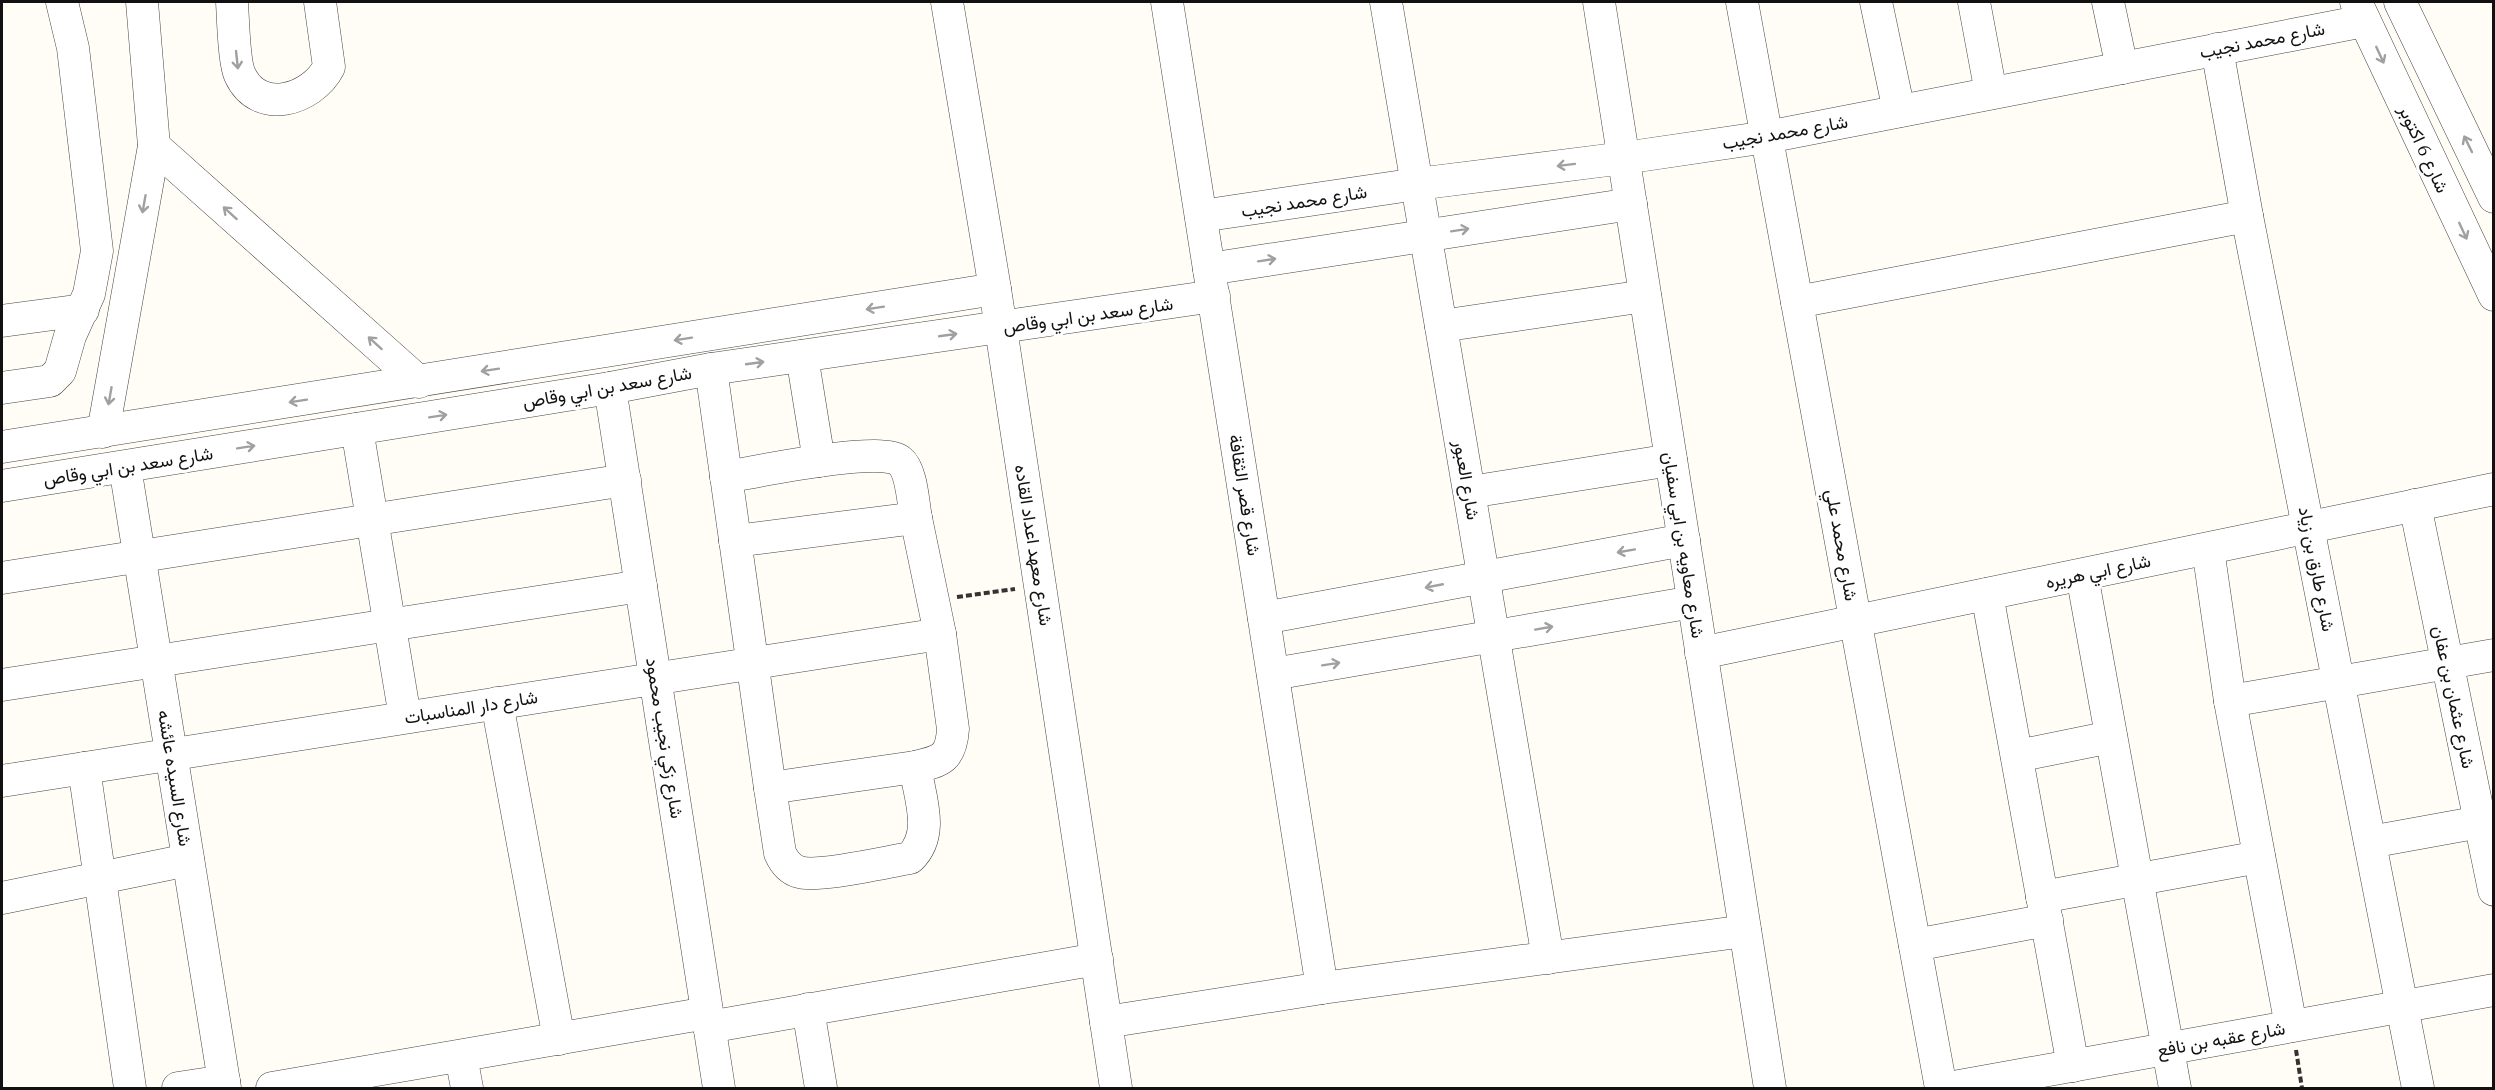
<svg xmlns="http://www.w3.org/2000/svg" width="2495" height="1090" font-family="'IBM Plex Serif',Vazirmatn,serif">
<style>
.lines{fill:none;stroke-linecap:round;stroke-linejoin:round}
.minor-casing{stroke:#444;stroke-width:33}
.path{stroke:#333;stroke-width:4;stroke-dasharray:6 3;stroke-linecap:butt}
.minor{stroke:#fff;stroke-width:32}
.oneway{stroke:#a0a0a0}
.labels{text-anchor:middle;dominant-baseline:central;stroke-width:6;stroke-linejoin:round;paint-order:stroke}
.street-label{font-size:18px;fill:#111;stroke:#fff}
</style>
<rect width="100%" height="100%" fill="#fffdf5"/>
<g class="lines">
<!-- minor casing -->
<g class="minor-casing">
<g id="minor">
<path d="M232 2C233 18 234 63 240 75 259 116 312 100 329 67L320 2"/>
<polyline points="947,2 995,289 1116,1088"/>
<polyline points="1167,2 1322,988"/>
<polyline points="1386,2 1548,958"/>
<polyline points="1599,2 1770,1088"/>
<polyline points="1742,2 1941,1088"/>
<polyline points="1876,2 1899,111"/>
<polyline points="1974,2 1991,93"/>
<polyline points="2108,2 2122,68"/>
<polyline points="2356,2 2494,295"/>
<polyline points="2400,2 2494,197"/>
<polyline points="2217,49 2247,216 2418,1088"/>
<polyline points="154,146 419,382"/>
<polyline points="1201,216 1417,184 1624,158 1767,137 2364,21"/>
<polyline points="1209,269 1631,204"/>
<polyline points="1797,302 2247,216"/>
<polyline points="2,321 83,310"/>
<polyline points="1441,326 1645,296"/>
<polyline points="802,356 819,461"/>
<path d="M711 369 770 788 780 853C784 862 789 869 799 872 818 878 886 862 910 858 935 834 920 798 915 767"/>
<polyline points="2,388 50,381 60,371 70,336 89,294 97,251 73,48 62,2"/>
<polyline points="610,388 719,1088"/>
<polyline points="357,429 405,717"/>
<polyline points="103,432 154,146 142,2"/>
<polyline points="2,447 995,289"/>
<polyline points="125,467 225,1088"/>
<path d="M726 477C755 472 881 445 900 461 912 471 913 503 916 518"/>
<polyline points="2,486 610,388 711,369 1214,296"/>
<polyline points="1470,492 1671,460"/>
<polyline points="2415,505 2494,890"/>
<path d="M735 541 916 518 940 634 953 729C951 759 941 761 915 767L770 788"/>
<polyline points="2208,549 2230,701 2291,1026"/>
<polyline points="2082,575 2175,1088"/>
<polyline points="2,578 625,480"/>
<polyline points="1987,594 2073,1066"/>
<polyline points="1264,618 1684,540"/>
<polyline points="1701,653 2494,489"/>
<polyline points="1273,674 1693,602"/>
<polyline points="2,685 641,586"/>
<polyline points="2230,701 2494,655"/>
<polyline points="497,703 559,1039"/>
<polyline points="2017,756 2111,737"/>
<polyline points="84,768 130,1088"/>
<polyline points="2,781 940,634"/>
<polyline points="2370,842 2480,822"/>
<polyline points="2042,897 2259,857"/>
<polyline points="2,898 188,860"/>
<polyline points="1915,945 2047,920"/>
<polyline points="808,1009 821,1088"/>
<polyline points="1106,1022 1322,988 1745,931"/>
<polyline points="709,1027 1097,959"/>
<polyline points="461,1056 467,1088"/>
<polyline points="178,1088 224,1081"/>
<polyline points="272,1088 707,1013"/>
<polyline points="1948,1088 2494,990"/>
</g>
</g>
<!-- path -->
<g class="path">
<polyline points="957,597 1015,589"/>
<polyline points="2296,1050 2302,1088"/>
</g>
<!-- minor -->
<use href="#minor" class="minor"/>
</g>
<!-- one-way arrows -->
<defs><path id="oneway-shaft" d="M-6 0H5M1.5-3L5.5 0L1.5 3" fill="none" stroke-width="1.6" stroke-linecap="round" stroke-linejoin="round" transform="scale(1.5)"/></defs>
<g class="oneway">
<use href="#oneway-shaft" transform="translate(2380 55) rotate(65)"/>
<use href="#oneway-shaft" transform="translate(237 60) rotate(84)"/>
<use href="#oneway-shaft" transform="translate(2468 144) rotate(-116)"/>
<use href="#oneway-shaft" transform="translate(1566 165) rotate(173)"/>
<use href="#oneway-shaft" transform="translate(144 204) rotate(100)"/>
<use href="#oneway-shaft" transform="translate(230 213) rotate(-138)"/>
<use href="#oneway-shaft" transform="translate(1460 230) rotate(-9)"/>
<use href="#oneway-shaft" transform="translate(2463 231) rotate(65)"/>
<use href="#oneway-shaft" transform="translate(1267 260) rotate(-9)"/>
<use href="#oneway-shaft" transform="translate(875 308) rotate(171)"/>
<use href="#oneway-shaft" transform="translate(948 335) rotate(-8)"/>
<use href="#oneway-shaft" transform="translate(683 339) rotate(171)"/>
<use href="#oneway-shaft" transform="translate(375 343) rotate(-138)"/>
<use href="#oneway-shaft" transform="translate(755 363) rotate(-8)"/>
<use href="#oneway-shaft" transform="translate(490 370) rotate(171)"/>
<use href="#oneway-shaft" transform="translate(110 396) rotate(100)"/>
<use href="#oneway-shaft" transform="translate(298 401) rotate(171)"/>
<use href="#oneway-shaft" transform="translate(438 416) rotate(-9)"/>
<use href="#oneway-shaft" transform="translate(246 447) rotate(-9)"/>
<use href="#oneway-shaft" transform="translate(1626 551) rotate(170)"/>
<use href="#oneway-shaft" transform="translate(1434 586) rotate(169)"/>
<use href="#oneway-shaft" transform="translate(1544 628) rotate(-10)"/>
<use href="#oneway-shaft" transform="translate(1331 664) rotate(-9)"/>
</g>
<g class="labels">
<!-- street labels -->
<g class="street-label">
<text transform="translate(2262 40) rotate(-11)">شارع محمد نجيب</text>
<text transform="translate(1785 132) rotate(-10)">شارع محمد نجيب</text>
<text transform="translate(2424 149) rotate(65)">شارع 6 اكتوبر</text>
<text transform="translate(1304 201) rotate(-9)">شارع محمد نجيب</text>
<text transform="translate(1088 315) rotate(-8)">شارع سعد بن ابي وقاص</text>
<text transform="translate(607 387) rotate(-10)">شارع سعد بن ابي وقاص</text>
<text transform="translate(128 466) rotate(-9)">شارع سعد بن ابي وقاص</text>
<text transform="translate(1467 480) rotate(80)">شارع العبور</text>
<text transform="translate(1245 495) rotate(81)">شارع قصر الثقافة</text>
<text transform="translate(1034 545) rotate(81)">شارع معهد اعداد القاده</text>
<text transform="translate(1684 545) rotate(81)">شارع معاويه بن ابي سفيان</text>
<text transform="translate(1842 545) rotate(80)">شارع محمد علي</text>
<text transform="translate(2317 569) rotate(79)">شارع طارق بن زياد</text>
<text transform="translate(2098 571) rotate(-12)">شارع ابي هريره</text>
<text transform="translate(2454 697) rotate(78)">شارع عثمان بن عفان</text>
<text transform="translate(471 707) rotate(-9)">شارع دار المناسبات</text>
<text transform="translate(665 738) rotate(81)">شارع زكي نجيب محمود</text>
<text transform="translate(175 778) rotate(81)">شارع السيده عائشه</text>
<text transform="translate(2221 1039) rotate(-10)">شارع عقبه بن نافع</text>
</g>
</g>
<!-- border -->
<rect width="2495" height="1090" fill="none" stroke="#111111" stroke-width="6"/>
</svg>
